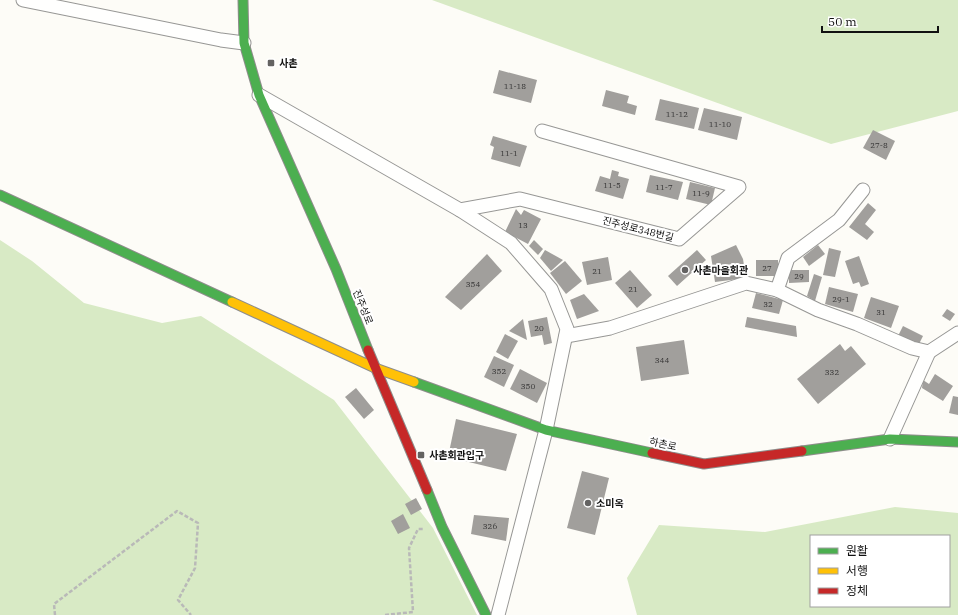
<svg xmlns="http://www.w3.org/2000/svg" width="958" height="615" font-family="'IBM Plex Serif','Noto Sans KR',serif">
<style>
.forest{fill:#d8eac5;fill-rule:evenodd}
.building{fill:#a19f9c}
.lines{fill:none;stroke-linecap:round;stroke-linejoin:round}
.street-casing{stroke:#979795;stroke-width:15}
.fast-casing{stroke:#8e8d8b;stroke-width:11}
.slow-casing{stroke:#8e8d8b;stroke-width:11}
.jam-casing{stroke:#8e8d8b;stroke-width:11}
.path{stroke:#b9b9b8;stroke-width:2.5;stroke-dasharray:4 2;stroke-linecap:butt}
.street{stroke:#fffffe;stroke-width:13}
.fast{stroke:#4caf50;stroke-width:9}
.slow{stroke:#ffc107;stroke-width:9}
.jam{stroke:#c62828;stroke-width:9}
.poi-dot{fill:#646362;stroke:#fff;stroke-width:1.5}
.labels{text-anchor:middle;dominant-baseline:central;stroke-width:4;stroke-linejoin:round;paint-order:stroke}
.number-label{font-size:8px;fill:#353434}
.poi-label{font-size:10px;font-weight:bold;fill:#111;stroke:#fff;text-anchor:start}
.street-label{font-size:10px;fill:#111;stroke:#fff}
</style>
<rect width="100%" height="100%" fill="#fdfcf7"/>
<!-- forest -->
<g class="forest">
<polygon points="432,0 958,0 958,111 831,144"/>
<polygon points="0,240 32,261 84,303 162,323 201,316 334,400 433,528 477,615 0,615"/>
<path d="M895 507 958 513V615H637L627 578 659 525 765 532ZM811 536H949V606H811Z"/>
</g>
<!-- building -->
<g class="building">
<polygon points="499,70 537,80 531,103 493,93"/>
<polygon points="606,90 629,96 627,103 637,106 635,115 602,106"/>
<polygon points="660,99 699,108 694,129 655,120"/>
<polygon points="704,108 742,117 737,140 698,130"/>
<polygon points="873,130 895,141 886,160 863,148"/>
<polygon points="493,136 527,146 520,167 491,159 494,147 490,145"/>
<polygon points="612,170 619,172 618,176 629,179 623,199 595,191 600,176 610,179"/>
<polygon points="650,175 683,182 678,200 646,192"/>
<polygon points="690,182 715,188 711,205 686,199"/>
<polygon points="868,203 876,210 865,224 874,232 867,240 849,227"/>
<polygon points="516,209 521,215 524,210 541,219 528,244 505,232"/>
<polygon points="534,240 543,249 538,255 529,246"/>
<polygon points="736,245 743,259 746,278 715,282 711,256"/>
<polygon points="818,245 825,254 809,266 803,257"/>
<polygon points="829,248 841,251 835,277 823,275"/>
<polygon points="545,250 563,260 551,271 540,258"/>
<polygon points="697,250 706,260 677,286 668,276"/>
<polygon points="487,254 502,271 461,310 445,297"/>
<polygon points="859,256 869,284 861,287 859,282 853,284 845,261"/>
<polygon points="608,257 612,280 587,285 582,262"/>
<rect x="756" y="260" width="22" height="16"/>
<polygon points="565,261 582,281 566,294 550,273"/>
<polygon points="630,270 652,295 637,308 615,283"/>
<polygon points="789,270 809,270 809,282 789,283"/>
<polygon points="814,274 822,277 815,301 807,296"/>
<polygon points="829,287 858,294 853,312 825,304"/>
<polygon points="756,293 783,300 779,314 752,308"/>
<polygon points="584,294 599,311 577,319 570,300"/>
<polygon points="871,297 899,306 891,328 864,318"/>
<polygon points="947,309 955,314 950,321 942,316"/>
<polygon points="547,317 552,343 544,345 542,335 531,337 528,321"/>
<polygon points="747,317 796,326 797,337 745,327"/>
<polygon points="523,319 527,340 509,331"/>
<polygon points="903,326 923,336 918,346 898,336"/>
<polygon points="505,334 518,341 508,359 496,352"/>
<polygon points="684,340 689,374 641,381 636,347"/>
<polygon points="840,344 845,351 851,346 866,364 818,404 797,379"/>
<polygon points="494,356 514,365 504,387 484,377"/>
<polygon points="520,369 547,383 537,403 510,389"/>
<polygon points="935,374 953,386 943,401 922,388 923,380 929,384"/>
<polygon points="356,388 374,410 364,419 345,397"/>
<polygon points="953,396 958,397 958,415 949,413"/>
<polygon points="456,419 517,434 506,471 448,457"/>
<polygon points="582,471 609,478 595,535 567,528"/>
<polygon points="416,498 422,509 411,515 405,504"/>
<polygon points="403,514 410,528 398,534 391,521"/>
<polygon points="474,515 509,518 506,541 471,534"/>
</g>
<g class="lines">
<!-- street casing -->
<g class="street-casing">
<g id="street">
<polyline points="23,0 221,40 244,43"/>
<polyline points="259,95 460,210 511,243 551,289 567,329 546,430 498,615"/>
<polyline points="460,210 520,199 679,239 739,187 542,131"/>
<polyline points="777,290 788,258 839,220 863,190"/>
<polyline points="566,336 610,328 746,283 777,290 818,310 857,324 912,348 929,352 958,333"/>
<polyline points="890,439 929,352"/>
</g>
</g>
<!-- fast casing -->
<g class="fast-casing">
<g id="fast">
<polyline points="243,0 244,43 259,95 336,269 368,350"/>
<polyline points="0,195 232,302"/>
<polyline points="414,382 546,430 652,453"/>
<polyline points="802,451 890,439 958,442"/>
<polyline points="427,490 442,527 486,615"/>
</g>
</g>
<!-- slow casing -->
<g class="slow-casing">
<polyline id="slow" points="232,302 375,368 414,382"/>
</g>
<!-- jam casing -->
<g class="jam-casing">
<g id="jam">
<polyline points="368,350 427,490"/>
<polyline points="652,453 704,464 802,451"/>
</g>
</g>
<!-- path -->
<g class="path">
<polyline points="55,615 54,604 177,511 198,523 195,568 178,600 191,615"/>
<polyline points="385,615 413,612 409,548 418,529 424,529"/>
</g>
<!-- street -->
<use href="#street" class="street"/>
<!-- fast -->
<use href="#fast" class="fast"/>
<!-- slow -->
<use href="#slow" class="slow"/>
<!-- jam -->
<use href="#jam" class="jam"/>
</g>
<!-- markers -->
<g class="poi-dot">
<rect x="267" y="59" width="8" height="8" rx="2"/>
<circle cx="685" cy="270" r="4"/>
<rect x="417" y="451" width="8" height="8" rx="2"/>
<circle cx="588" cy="503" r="4"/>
</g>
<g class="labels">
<!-- number labels -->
<g class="number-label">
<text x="515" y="86">11-18</text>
<text x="677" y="114">11-12</text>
<text x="720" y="124">11-10</text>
<text x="879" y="145">27-8</text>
<text x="509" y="153">11-1</text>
<text x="612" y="185">11-5</text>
<text x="664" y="187">11-7</text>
<text x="701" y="193">11-9</text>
<text x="523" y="225">13</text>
<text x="767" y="268">27</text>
<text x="597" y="271">21</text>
<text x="799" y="276">29</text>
<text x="473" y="284">354</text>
<text x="633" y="289">21</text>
<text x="841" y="299">29-1</text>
<text x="768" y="304">32</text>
<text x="881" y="312">31</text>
<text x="539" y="328">20</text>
<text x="662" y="360">344</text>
<text x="499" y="371">352</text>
<text x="832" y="372">332</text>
<text x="528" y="386">350</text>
<text x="490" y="526">326</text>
</g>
<!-- poi labels -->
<g class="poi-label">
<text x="279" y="63">사촌</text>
<text x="693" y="270">사촌마을회관</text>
<text x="429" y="455">사촌회관입구</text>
<text x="596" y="503">소미옥</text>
</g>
<!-- street labels -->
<g class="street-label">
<text transform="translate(638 229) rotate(14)">진주성로348번길</text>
<text transform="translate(363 307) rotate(68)">진주성로</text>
<text transform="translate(663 444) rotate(12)">하촌로</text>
</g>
</g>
<!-- legend -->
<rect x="810" y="535" width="140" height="72" fill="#ffffff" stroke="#a0a0a0"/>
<rect x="818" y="548" width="20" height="6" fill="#4caf50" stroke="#a0a0a0"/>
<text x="846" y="555" font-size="12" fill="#111111">원활</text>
<rect x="818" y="568" width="20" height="6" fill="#ffc107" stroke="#a0a0a0"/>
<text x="846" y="575" font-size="12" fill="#111111">서행</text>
<rect x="818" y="588" width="20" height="6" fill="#c62828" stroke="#a0a0a0"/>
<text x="846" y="595" font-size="12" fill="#111111">정체</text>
<!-- scale -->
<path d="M822 26v6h116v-6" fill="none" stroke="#111111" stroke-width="2"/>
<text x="828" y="26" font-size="12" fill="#111111" stroke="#ffffff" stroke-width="3" paint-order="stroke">50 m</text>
</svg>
